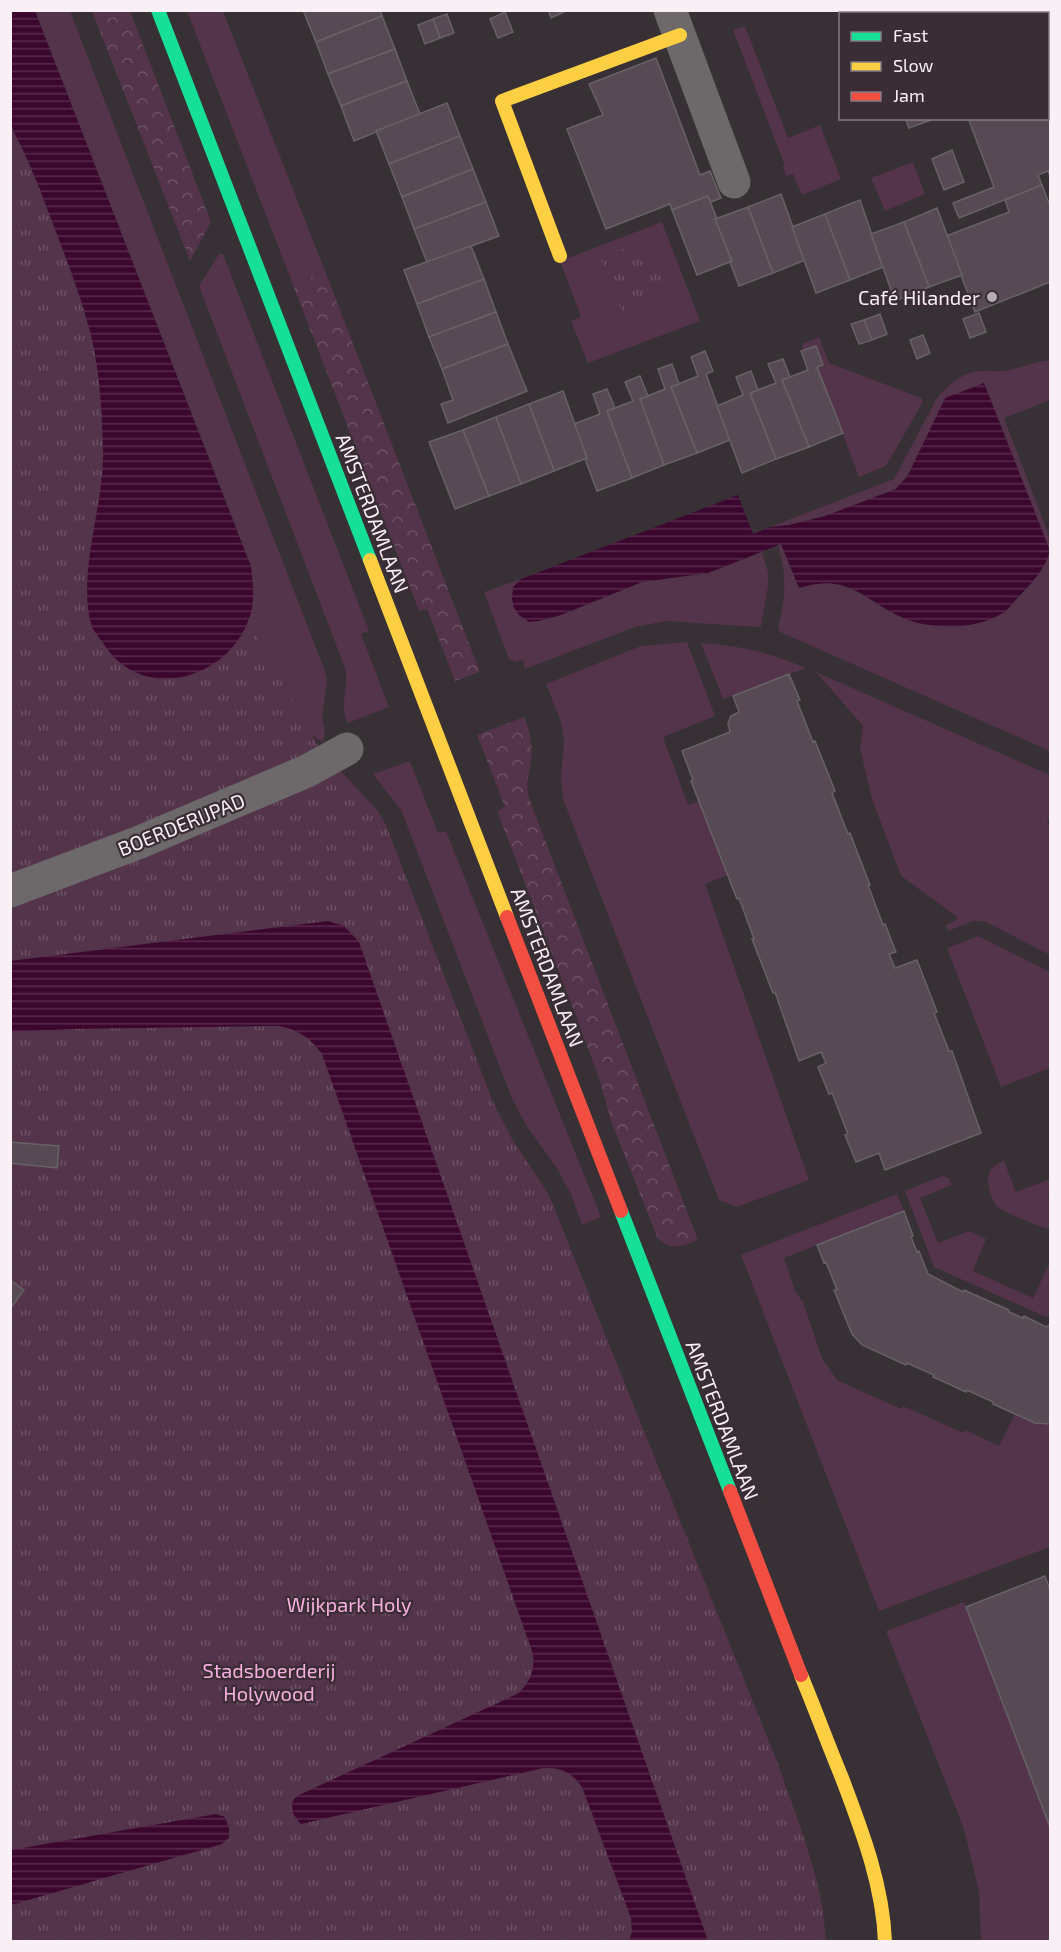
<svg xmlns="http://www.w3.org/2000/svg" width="1061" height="1952" font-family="'Exo 2',sans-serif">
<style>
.grass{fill:#54344a;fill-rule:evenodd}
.forest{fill:url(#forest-crowns)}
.park{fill:url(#park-tufts)}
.water{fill:url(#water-rules)}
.building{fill:#584a54;stroke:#676265;stroke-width:1.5}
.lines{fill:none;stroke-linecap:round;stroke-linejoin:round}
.street{stroke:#6d696b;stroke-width:33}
.fast{stroke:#16e098;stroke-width:14}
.slow{stroke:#ffcf43;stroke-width:14}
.jam{stroke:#f24e42;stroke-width:14}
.poi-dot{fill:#b4adb1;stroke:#3a2d35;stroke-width:2}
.labels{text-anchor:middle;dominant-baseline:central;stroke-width:4.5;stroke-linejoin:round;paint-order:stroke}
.poi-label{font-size:20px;fill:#f8f0f5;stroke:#3a2d35;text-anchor:end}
.street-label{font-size:20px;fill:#f8f0f5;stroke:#3a2d35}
.park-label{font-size:20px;fill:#f8afdf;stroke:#3a2d35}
</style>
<defs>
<pattern id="forest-crowns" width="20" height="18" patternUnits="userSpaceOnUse" patternTransform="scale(1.5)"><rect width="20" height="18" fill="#54344a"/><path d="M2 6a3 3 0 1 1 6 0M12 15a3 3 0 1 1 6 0" fill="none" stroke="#6d5265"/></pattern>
<pattern id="park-tufts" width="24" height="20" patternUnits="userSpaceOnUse" patternTransform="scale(1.5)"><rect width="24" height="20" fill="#54344a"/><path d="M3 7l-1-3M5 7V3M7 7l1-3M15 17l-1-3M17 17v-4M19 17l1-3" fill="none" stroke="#6d5265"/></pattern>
<pattern id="water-rules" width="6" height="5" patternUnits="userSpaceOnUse" patternTransform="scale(1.5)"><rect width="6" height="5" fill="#3c072f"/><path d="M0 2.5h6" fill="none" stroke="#592b4e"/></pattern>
</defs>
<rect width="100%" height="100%" fill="#373034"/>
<!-- grass -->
<g class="grass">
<polygon points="35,11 70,11 325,671 327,681 322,717 325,732 323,743 215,664 251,566"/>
<polygon points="187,11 223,11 325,271 293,285"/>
<polygon points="745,26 788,138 820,125 841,179 802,195 793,174 786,176 783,167 785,166 733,30"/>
<polygon points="913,162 925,194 885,211 871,178"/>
<path d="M662 222 700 321 588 363 571 321 581 317 560 261ZM644 241 655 268 674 280 658 286Z"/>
<path d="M219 254H223L369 631 361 634 389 707 348 723C338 706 350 686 345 668L199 286Z"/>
<polygon points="819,337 829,363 921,398 923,402 886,466 859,477 817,367 823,365 816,346 804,350 802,344"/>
<path d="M1050 360V400L1004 418 1050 538V551L984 383 896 489 826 516 789 525 770 527 894 479 937 398C948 385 963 372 981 371 989 370 997 372 1005 371 1021 368 1033 362 1050 360Z"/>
<path d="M781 544 799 588 821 582 837 584 854 590 898 616 929 624 952 627 1005 612 1035 579 1050 553V751L780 632 778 627C786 597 787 576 778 545Z"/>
<path d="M762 552 768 572V586L761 626 758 627 666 621 635 627 525 669 523 660 516 662 509 659 484 592 521 579C512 588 511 595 514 608L539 621 561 615 642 582 708 573Z"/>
<polygon points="687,642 715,716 663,737 688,805 699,801 728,875 705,884 809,1180 737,1207 719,1200 563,799 561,778 564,741 561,722 546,684 641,646"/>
<path d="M701 643C743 646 767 652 806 668L723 699Z"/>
<polygon points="816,672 1050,775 1050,819 1047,821 1050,830 1050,955 984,921 973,921 948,931 946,925 957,920 956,916 901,876 872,799 860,748 863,726"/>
<polygon points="410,761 438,833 446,831 601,1217 582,1225 571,1194 556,1167 528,1128 512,1099 402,812 373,774"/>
<polygon points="978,936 1050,972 1050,1068 1001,1087 947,948"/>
<path d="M1004 1161 1016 1192 1050 1179V1193L1048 1195 1050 1202V1229C1042 1228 1005 1213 998 1207 994 1204 993 1199 991 1195 985 1180 987 1166 1004 1161Z"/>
<polygon points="942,1176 949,1178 952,1185 920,1198 938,1243 969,1231 986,1239 973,1271 1033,1298 1048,1266 1049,1266 1050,1315 1046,1317 934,1267 905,1191"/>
<polygon points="897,1194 904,1211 784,1258 795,1291 803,1302 822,1358 837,1380 901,1409 903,1406 964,1433 966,1430 999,1446 1015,1414 1035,1423 1050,1424 1050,1547 879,1611 741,1255"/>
<polygon points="964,1602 1050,1827 1050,1941 981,1941 979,1892 964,1829 886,1631"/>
</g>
<!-- forest -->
<g class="forest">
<polygon points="92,11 130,11 211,222 190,261"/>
<polygon points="325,271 478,667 479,672 455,681 427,609 419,611 293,285"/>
<path d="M524 717C530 731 533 745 531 760 529 776 525 781 529 798L698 1240C682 1246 670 1252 657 1237L611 1121 599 1078 576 1016 497 811 505 807 477 735Z"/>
</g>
<!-- park -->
<g class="park">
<path d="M10 50 179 496 319 748 378 811 386 825 493 1102 512 1139 549 1195 778 1764C798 1822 823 1880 826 1941H11Z"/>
<polygon points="644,241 655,268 667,263 674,280 658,286 662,297 622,313 600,258"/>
</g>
<!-- water -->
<g class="water">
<path d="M10 11H35L251 567C253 583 255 600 250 616 230 679 144 704 105 646 101 640 95 633 92 627 76 575 104 507 103 452 102 413 100 373 91 335 78 285 58 238 40 190 34 174 27 159 20 144 17 138 13 131 11 124 8 114 10 102 10 92 10 65 10 38 10 11Z"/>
<path d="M984 383 1050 551C1045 569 1032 583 1019 596 1014 601 1009 609 1003 613 973 631 928 631 897 615 876 605 858 587 835 584 822 582 811 585 799 588L781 544 708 573 642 582 561 615 539 621 529 622 519 615 514 608 512 599 513 587 521 579 738 495 753 534 770 527 789 525 825 516 896 489 907 477 945 398Z"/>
<path d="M328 921 344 926 359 942 708 1941H629L632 1931 631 1918 582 1787C572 1773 562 1767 544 1768L301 1824C293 1815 287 1805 297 1796L519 1693C530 1681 535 1671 533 1654L322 1054C310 1038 300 1031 280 1026L71 1029 11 1032 10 961Z"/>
<polygon points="216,1814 225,1817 229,1828 229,1838 222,1844 11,1905 11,1850"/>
</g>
<!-- building -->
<g class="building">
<polygon points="303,10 380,10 382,16 316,42"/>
<polygon points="548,10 564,10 564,12 551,18"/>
<polygon points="926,10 1019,10 1020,14 927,14"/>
<polygon points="505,12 513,32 498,38 490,19"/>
<polygon points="447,14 454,33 440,38 433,19"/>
<polygon points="382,16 395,49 328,74 316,42"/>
<polygon points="433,19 440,38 425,44 418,25"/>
<polygon points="395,49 407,81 341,106 328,74"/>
<polygon points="656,58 700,175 710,171 721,198 711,202 708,196 672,210 670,204 606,229 567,129 603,115 589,84"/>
<polygon points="407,81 420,114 354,141 341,106"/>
<polygon points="1048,84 1050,92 1050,176 1048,171 1038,175 1042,185 959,218 953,203 994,187 968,118 1048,118"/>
<polygon points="447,103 460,136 389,164 376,131"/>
<polygon points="905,118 930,118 931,120 909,128"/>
<polygon points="460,136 473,169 402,197 389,164"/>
<polygon points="952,150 964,182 944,190 932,159"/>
<polygon points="473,169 486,202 414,229 402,197"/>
<polygon points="1042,185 1049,203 1050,203 1050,282 975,312 946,236 1009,212 1005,200"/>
<polygon points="781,194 805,260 773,273 748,207"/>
<polygon points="708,196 717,219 715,219 732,261 697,275 672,210"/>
<polygon points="860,200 883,267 850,280 825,214"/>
<polygon points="486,202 499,236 427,262 414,229"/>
<polygon points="748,207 773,273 739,286 730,262 732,261 715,219"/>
<polygon points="937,208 962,275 929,287 904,222"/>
<polygon points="825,214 850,280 816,293 792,227"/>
<polygon points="904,222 929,287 895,301 871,234"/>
<polygon points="471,246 484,279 417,304 404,270"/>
<polygon points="484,279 496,312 429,337 417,304"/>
<polygon points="496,312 508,344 442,369 429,337"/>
<polygon points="979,313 986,332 970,338 963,319"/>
<polygon points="880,314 887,334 872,340 864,320"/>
<polygon points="864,320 872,340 859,344 851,324"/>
<polygon points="923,335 930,353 917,359 910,340"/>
<polygon points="508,344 527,391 448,423 441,404 453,400 442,369"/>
<polygon points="816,346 823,365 817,367 843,433 809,447 782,380 808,370 801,351"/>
<polygon points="705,351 713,371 706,374 730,440 697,453 671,387 698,376 691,357"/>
<polygon points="783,359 790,377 782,380 809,447 776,459 750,393 776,383 768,364"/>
<polygon points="672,364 679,384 671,387 697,453 664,465 640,399 665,389 658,369"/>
<polygon points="751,371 758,390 750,393 776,459 742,473 717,406 743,395 736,377"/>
<polygon points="640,376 648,396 640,399 664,465 632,478 607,411 633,401 625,382"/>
<polygon points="607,389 615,408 607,411 632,478 597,491 585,459 587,458 574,424 600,414 593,394"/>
<polygon points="563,391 587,458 554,471 529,404"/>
<polygon points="529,404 554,471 521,484 496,417"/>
<polygon points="496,417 521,484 489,496 463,430"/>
<polygon points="463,430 489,496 455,509 429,442"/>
<polygon points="789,674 800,700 797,701 813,742 815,741 835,791 832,793 848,834 850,833 870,885 868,885 883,925 885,924 896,952 889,954 895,968 917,960 937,1012 934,1013 949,1051 952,1051 981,1133 885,1170 879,1153 856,1162 845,1135 848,1134 832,1093 829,1094 818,1067 826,1063 821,1052 799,1061 775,992 773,993 752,939 754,939 739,898 737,899 691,781 693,780 682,751 730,732 728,723 731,716 739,712 733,696"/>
<polygon points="10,1142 59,1146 57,1168 10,1163"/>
<polygon points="904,1211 913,1236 911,1237 917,1252 919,1251 928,1274 963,1292 964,1290 1009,1310 1009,1312 1023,1318 1024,1316 1046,1327 1050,1325 1050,1424 1035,1423 993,1404 993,1402 967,1390 966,1392 933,1377 934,1375 907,1363 906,1365 862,1345 852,1334 834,1290 837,1290 826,1262 824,1263 817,1245"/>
<polygon points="10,1280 24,1290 10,1309"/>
<polygon points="1045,1576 1050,1590 1050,1827 966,1607"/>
</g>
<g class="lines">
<!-- street -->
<g class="street">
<polyline points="670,10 734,182"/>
<polyline points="10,891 140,842 307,771 347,749"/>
</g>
<!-- fast -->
<g class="fast">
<polyline points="158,10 370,560"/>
<polyline points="621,1211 730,1491"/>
</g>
<!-- slow -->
<g class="slow">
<polyline points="560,256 502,101 680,35"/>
<polyline points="370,560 507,917"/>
<path d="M801 1675C815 1709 828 1744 842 1778 862 1831 883 1885 885 1942"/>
</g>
<!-- jam -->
<g class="jam">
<polyline points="507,917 621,1211"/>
<polyline points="730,1491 801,1675"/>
</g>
</g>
<!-- markers -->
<circle class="poi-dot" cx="992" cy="297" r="6"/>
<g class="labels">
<!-- poi labels -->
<g class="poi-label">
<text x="980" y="297">Café Hilander</text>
</g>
<!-- street labels -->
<g class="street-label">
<text transform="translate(373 513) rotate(69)">AMSTERDAMLAAN</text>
<text transform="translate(181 824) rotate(-22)">BOERDERIJPAD</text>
<text transform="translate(548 967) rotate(69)">AMSTERDAMLAAN</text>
<text transform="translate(723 1420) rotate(69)">AMSTERDAMLAAN</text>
</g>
<!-- park labels -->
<g class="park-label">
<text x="349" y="1604">Wijkpark Holy</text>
<text x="269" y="1670">Stadsboerderij<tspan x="269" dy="23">Holywood</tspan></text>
</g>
</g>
<!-- border -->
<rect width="1061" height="1952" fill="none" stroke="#f8f0f5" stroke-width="24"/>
<!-- legend -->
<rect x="839" y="12" width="210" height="108" fill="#3a2d35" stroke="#867b82" stroke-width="1.5"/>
<rect x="851" y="32" width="30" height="9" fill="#16e098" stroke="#867b82" stroke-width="1.5"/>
<text x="893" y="42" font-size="18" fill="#f8f0f5">Fast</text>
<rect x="851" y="62" width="30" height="9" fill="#ffcf43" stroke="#867b82" stroke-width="1.5"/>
<text x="893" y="72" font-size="18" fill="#f8f0f5">Slow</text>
<rect x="851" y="92" width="30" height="9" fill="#f24e42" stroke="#867b82" stroke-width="1.5"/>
<text x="893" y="102" font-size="18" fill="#f8f0f5">Jam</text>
</svg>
